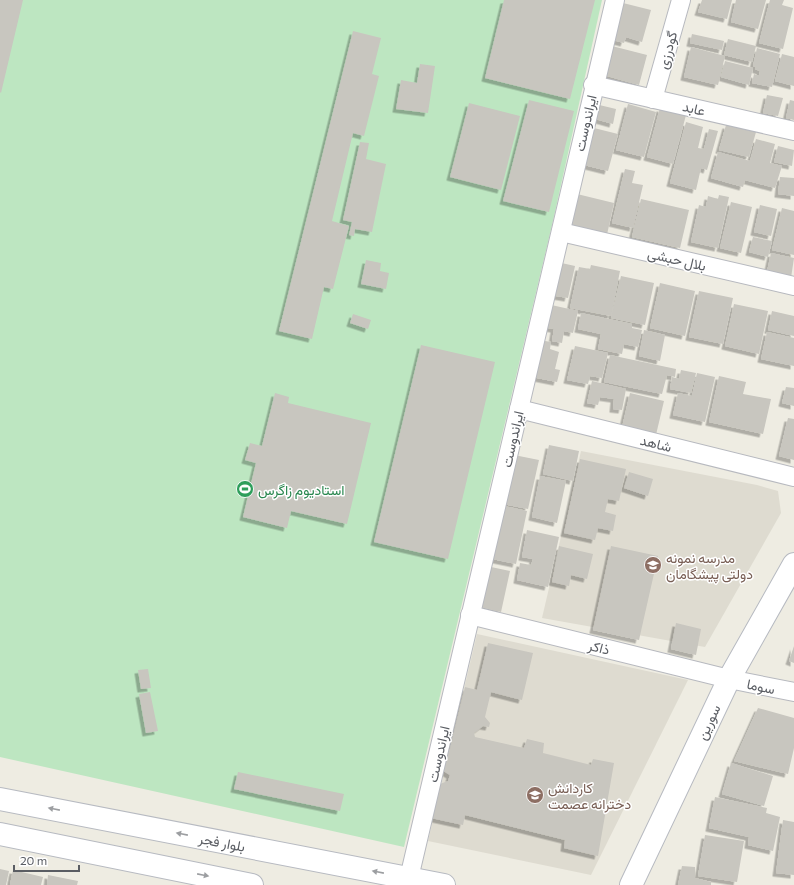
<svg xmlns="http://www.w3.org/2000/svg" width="794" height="885" font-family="Commissioner,Vazirmatn,sans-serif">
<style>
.education{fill:#dedbd0}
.green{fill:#bde6c1}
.building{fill:#c8c6bf;filter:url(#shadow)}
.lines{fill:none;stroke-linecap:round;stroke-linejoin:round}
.street-casing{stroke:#b7b9bf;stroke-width:20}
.secondary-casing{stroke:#b7bac1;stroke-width:24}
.street{stroke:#fff;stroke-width:18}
.secondary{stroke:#fff;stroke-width:22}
.oneway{fill:#9c9ea1}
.labels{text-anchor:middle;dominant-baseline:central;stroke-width:3;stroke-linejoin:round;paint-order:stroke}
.street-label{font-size:14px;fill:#5a5d63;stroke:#fff}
.leisure-label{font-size:14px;fill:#27864d;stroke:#fff;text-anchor:start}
.education-label{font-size:14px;fill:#785e54;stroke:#fff;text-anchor:start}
</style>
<defs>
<filter id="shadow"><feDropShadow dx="-3.5" dy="3.5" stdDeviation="0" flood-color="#0004"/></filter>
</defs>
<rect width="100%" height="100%" fill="#eeece2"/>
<!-- education -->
<g class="education">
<polygon points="581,451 757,485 778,491 781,513 705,647 542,618"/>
<polygon points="477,634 688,680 591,875 428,841"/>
</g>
<!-- green -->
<polygon class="green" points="0,0 602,0 553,221 404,847 0,757"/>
<!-- building -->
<g class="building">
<polygon points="0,0 23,0 1,93 0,92"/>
<polygon points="504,0 595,0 570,99 485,78"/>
<polygon points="702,0 732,0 727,19 698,12"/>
<polygon points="736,0 766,0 758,29 731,22"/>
<polygon points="770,0 784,0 782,5 793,8 783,49 759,43"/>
<polygon points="619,2 651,10 642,42 626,37 624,43 609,39"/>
<polygon points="353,31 381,38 372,74 379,76 364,136 353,133 332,221 349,226 333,289 324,287 312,339 279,331"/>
<polygon points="692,34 724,41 722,50 690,43"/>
<polygon points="728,39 756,46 752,62 724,55"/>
<polygon points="608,45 647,55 639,85 600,74"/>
<polygon points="691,47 725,56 718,85 684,77"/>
<polygon points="757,48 780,54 772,87 752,83 754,74 759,76 760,71 755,69 756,67 753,66"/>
<polygon points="782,54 794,57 794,86 775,81"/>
<polygon points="725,61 753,68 749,85 721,77"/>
<polygon points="420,64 435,66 428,113 396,109 401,80 417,83"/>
<polygon points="767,95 783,98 778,116 763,113"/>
<polygon points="529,100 574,111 549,212 503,201"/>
<polygon points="790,100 794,101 794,120 786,118"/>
<polygon points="469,103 520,116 501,190 450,177"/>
<polygon points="591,103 616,109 613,124 588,117"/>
<polygon points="628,104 656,112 644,157 616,150"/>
<polygon points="660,108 686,115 673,164 647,157"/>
<polygon points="686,122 703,127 698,148 704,149 709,129 718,131 707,170 701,168 696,190 670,183"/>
<polygon points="726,125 756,132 749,157 719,150"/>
<polygon points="590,127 618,134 608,171 580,164"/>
<polygon points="756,139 775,144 770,163 782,166 775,188 745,180 743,187 711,178 718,152 750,161"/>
<polygon points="360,142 369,143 366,159 386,164 372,232 355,229 354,236 349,235 352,222 343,220"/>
<polygon points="778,146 794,150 792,166 774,162"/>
<polygon points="625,169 635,171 632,183 643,185 633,228 612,223"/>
<polygon points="780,177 794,178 794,196 778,194"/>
<polygon points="577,194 614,203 606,239 569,231"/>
<polygon points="719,195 729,197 718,248 691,242 699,205 706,207 708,196 718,199"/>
<polygon points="641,199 689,210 680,248 632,237"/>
<polygon points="731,202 752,207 741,253 720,248"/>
<polygon points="760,205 777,209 771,236 754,232"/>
<polygon points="782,208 794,211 794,255 772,250"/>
<polygon points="753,237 772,241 768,257 749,252"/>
<polygon points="771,253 794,258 791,278 767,272"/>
<polygon points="366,260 381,263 380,271 389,273 386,289 361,284"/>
<polygon points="557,262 575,266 568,298 550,295"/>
<polygon points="591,265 620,271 611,316 570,308 579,267 590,269"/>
<polygon points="621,276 654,283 645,325 611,318"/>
<polygon points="660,283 695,291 685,336 650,328"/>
<polygon points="699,291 733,298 723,344 689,337"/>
<polygon points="547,304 578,311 573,333 564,331 562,343 552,341 554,329 542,327"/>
<polygon points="734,304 768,311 759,354 725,346"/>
<polygon points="772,311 794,316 794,336 768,330"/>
<polygon points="581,313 632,324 632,328 642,330 638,347 624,344 622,354 598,349 601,334 578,329"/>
<polygon points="353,314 371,320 368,329 350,323"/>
<polygon points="644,330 665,335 660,361 639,356"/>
<polygon points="767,332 794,338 794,366 761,359"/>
<polygon points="539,340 551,342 550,349 559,352 555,369 560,370 557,382 532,377"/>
<polygon points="421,345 495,362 448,559 374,542"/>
<polygon points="575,346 608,353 602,378 590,376 588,384 567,380"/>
<polygon points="610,355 676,369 675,377 667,375 662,394 604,382"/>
<polygon points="681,370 696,373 691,393 670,389 672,377 679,379"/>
<polygon points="697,373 715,377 705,422 673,415 678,393 692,396"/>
<polygon points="719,376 746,382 743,394 771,399 763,434 709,422"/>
<polygon points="592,381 626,389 622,410 613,409 614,399 600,397 598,405 587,403"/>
<polygon points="786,387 794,388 794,406 782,403"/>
<polygon points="275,393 289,397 288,403 371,423 347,524 291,511 287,528 243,517 256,463 245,460 250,443 262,446"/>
<polygon points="630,393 664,401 655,439 621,432"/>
<polygon points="788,418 794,419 794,460 779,456"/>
<polygon points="549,445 579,451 573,481 543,474"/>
<polygon points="514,455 539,460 528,509 503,504"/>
<polygon points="580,459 626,469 619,501 608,499 605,512 616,515 613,531 598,528 595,540 564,533"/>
<polygon points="629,472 653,479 648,496 624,488"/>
<polygon points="540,476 566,481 557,523 532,517"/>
<polygon points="504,506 527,511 516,564 492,559"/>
<polygon points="527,530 559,537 548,587 517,580 520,563 531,565 533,559 522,557"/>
<polygon points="559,546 593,554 587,579 571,575 569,586 552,582"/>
<polygon points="611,546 658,556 639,640 593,630"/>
<polygon points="491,567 510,571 501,612 481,607"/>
<polygon points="676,623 701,629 696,655 671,649"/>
<polygon points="488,643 533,653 522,700 491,692 485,717 490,723 489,727 483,726 474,733 475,737 524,748 527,739 544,743 543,753 591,765 593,759 614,763 598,856 564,848 565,840 465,815 463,825 431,818 440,784 448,781 450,775 442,770 447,752 450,749 465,687 477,690"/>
<polygon points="794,646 794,663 789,661"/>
<polygon points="148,669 151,688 141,689 138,670"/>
<polygon points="150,692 158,731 146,733 139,694"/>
<polygon points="758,708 794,718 794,748 788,774 734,761"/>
<polygon points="731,763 773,776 764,806 722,794"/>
<polygon points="238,772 344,794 340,811 234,789"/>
<polygon points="715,797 767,808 766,813 780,817 773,851 748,845 749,837 709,828"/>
<polygon points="783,820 794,822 794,875 776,873"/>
<polygon points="705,835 744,841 737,882 698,876"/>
<polygon points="682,866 695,867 695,878 711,882 711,885 678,885"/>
<polygon points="0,869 9,871 6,885 0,885"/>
<polygon points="13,870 43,877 41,885 10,885"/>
<polygon points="48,875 78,881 77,885 47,885"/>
</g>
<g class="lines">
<!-- street casing -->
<g class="street-casing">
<g id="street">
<polyline points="593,85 794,131"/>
<polyline points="653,99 681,0"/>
<polyline points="561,232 794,286"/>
<polyline points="519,409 794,477"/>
<polyline points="470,615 729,679 794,692"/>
<polyline points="409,878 615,0"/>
</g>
</g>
<!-- secondary casing -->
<g class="secondary-casing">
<g id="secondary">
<polyline points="0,799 444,885"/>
<polyline points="0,834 252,885"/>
<polyline points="631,885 729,679 794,564"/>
</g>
</g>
<!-- street -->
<use href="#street" class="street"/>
<!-- secondary -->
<use href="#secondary" class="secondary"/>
</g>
<!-- one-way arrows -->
<defs><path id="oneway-solid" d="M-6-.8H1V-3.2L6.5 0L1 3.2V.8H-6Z"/></defs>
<g class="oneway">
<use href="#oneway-solid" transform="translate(54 809) rotate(-169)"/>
<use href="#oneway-solid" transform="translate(182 834) rotate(-169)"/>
<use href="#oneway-solid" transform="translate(378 872) rotate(-169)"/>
<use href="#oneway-solid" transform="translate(203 875) rotate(11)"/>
</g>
<!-- icons -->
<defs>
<g id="stadium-disc" transform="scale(0.9)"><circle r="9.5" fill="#2e9e5b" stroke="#fff"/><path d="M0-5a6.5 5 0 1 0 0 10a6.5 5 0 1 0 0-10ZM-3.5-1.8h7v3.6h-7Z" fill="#fff"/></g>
<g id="school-disc" transform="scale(0.9)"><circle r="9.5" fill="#8d6e63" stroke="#fff"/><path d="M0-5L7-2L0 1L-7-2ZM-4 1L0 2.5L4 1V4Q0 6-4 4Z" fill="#fff"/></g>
</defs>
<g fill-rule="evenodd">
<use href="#stadium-disc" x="245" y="489"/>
<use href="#school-disc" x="653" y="565"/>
<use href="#school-disc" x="535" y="795"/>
</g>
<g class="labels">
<!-- street labels -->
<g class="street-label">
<text transform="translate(667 50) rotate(-74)">گودرزی</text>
<text transform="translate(694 108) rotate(13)">عابد</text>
<text transform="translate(585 123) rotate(-77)">ایراندوست</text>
<text transform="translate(677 259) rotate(13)">بلال حبشی</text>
<text transform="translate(512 439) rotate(-77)">ایراندوست</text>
<text transform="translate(656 443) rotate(14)">شاهد</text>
<text transform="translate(599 647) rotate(14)">ذاکر</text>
<text transform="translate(761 686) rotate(12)">سوما</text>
<text transform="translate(708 722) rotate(-65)">سورین</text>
<text transform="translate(438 754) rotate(-77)">ایراندوست</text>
<text transform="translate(222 842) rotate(11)">بلوار فجر</text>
</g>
<!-- leisure labels -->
<g class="leisure-label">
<text x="258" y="489">استادیوم زاگرس</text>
</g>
<!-- education labels -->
<g class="education-label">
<text x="666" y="557">مدرسه نمونه<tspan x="666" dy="16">دولتی پیشگامان</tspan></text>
<text x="548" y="787">کاردانش<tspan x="548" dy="16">دخترانه عصمت</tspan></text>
</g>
</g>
<!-- scale -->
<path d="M14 865v6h65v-6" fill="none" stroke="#5a5d63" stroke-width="2"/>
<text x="20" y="865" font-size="12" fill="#5a5d63" stroke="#ffffff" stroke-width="3" paint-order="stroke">20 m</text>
</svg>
